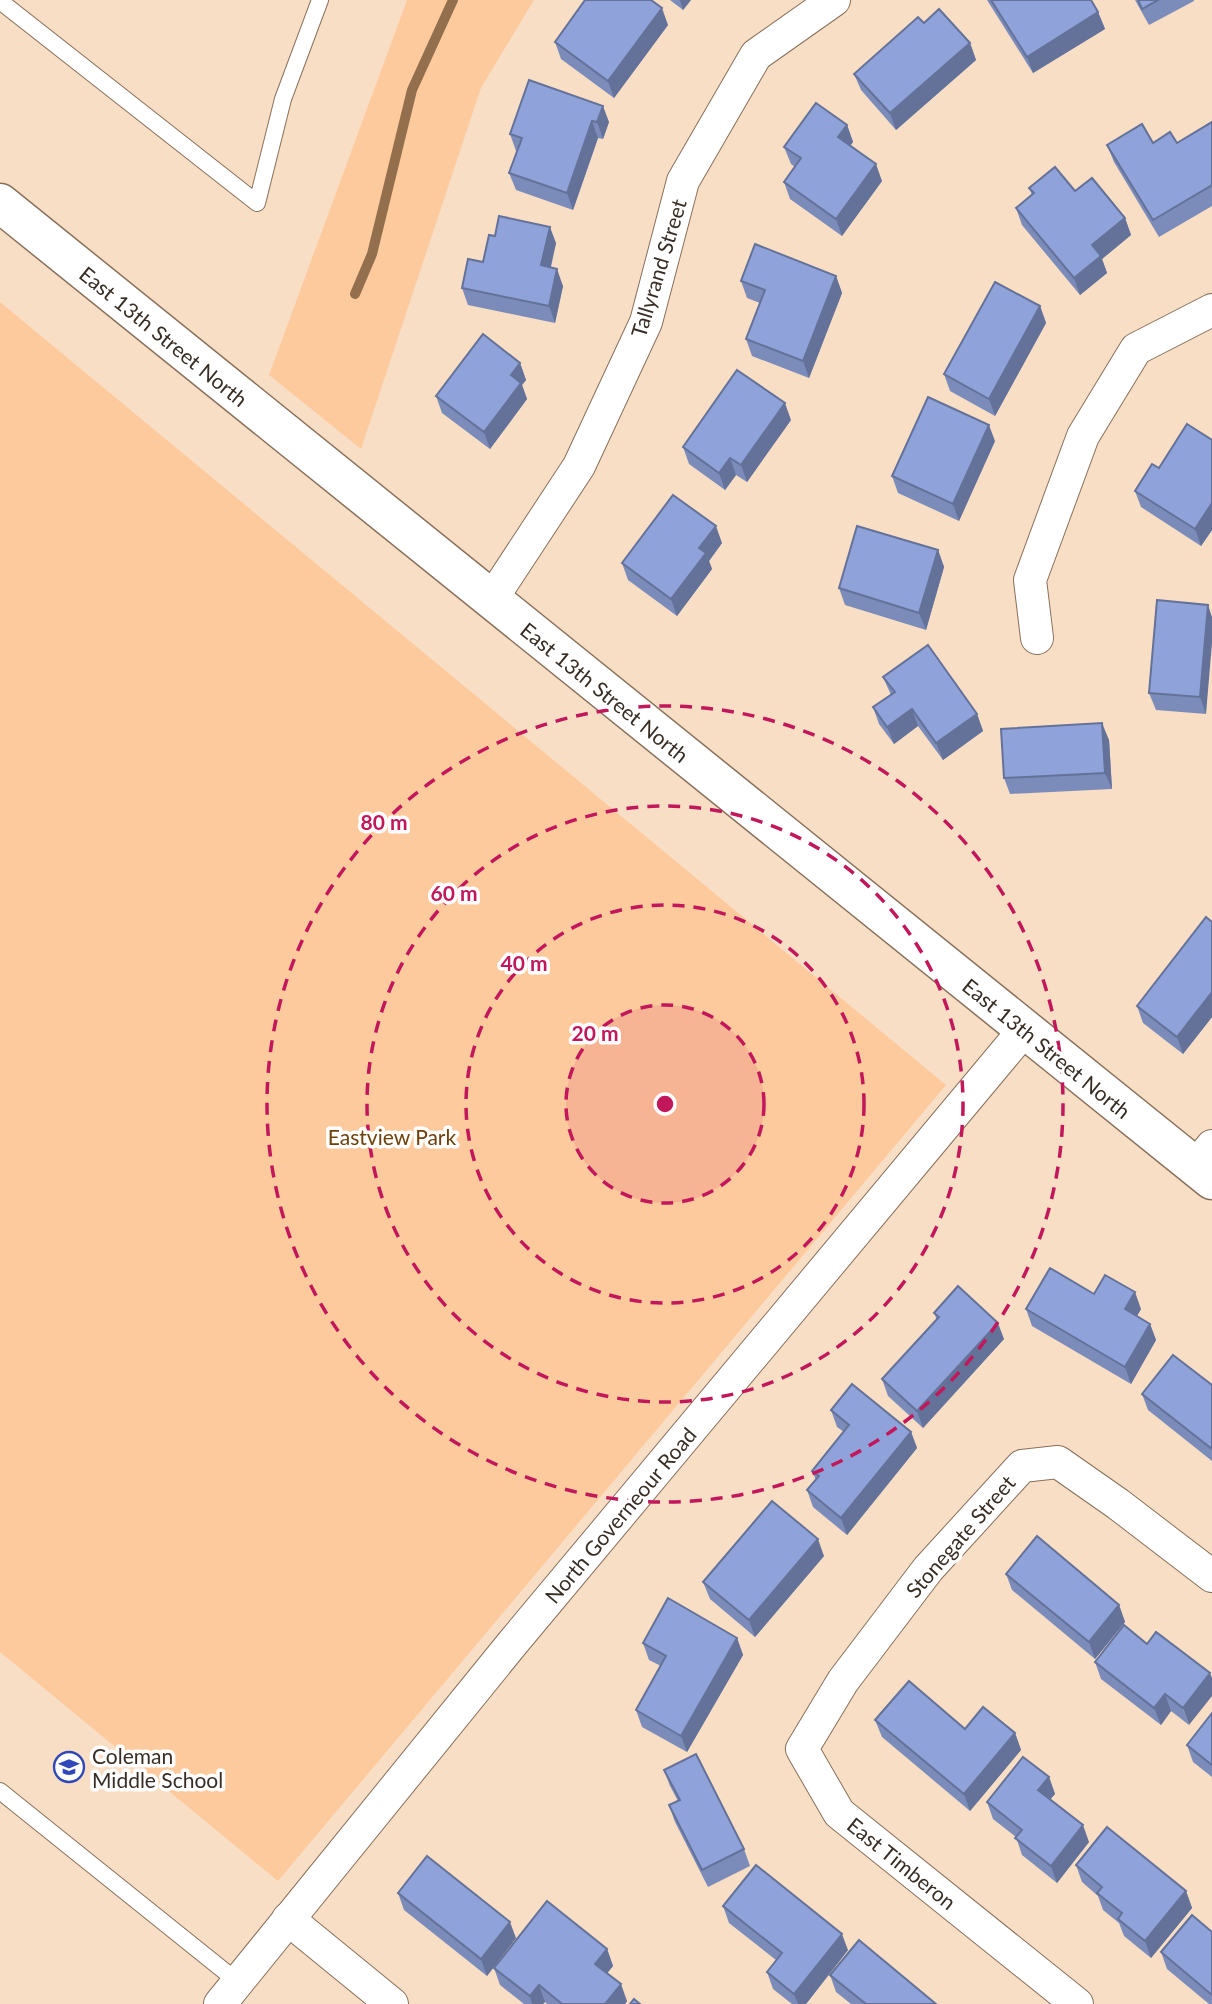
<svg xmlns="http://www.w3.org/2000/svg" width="1212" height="2004" font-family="Lato,sans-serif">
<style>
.green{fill:#fdca9e}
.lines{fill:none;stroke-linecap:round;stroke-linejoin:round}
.stream{stroke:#936f4d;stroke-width:10}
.lane-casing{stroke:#88705b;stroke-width:18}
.street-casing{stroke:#88705b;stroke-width:34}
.secondary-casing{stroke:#88705b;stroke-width:41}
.lane{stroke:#fff;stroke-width:16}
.street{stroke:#fff;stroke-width:32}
.secondary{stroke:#fff;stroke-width:38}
.wall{fill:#7b8cbb}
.shaded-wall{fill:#647299}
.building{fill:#8fa3da;stroke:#647299;stroke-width:2}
.ring{fill:none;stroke:#c2185b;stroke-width:3.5;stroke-dasharray:12 9}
.labels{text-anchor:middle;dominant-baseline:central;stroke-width:7;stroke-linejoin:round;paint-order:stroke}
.street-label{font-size:21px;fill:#372d24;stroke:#fff}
.park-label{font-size:21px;fill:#6f4009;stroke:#fff}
.poi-label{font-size:21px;fill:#372d24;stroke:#fff;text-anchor:start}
.centre{fill:#c2185b;stroke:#fff;stroke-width:3.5}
.ring-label{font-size:21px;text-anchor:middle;font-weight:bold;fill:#c2185b;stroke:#fff;stroke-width:7;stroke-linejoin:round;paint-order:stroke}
</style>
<rect width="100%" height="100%" fill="#f9dec6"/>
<!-- green -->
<g class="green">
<polygon points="407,0 534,0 481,88 361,449 269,375"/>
<polygon points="0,302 946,1085 278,1881 0,1652"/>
</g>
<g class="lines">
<!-- stream -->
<polyline class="stream" points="355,294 372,254 412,90 453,0"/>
<!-- lane casing -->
<g class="lane-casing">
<g id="lane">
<polyline points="0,1 257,203 283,99 320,0"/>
<polyline points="0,1791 238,1982"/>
</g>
</g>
<!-- street casing -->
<g class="street-casing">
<g id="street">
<polyline points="491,600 579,466 646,322 683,181 756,55 834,0"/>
<polyline points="1037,638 1030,580 1083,436 1136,349 1212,310"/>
<polyline points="1195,1167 1212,1146"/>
<polyline points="288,1919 392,2004"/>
<polyline points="220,2004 511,1645 1025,1029"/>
<polyline points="1077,2004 839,1813 802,1749 843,1681 928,1569 1022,1466 1058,1462 1118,1504 1212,1576"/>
</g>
</g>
<!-- secondary casing -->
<g class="secondary-casing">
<polyline id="secondary" points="0,203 1212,1180"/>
</g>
<!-- lane -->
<use href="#lane" class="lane"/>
<!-- street -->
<use href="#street" class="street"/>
<!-- secondary -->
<use href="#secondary" class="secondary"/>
</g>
<!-- wall -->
<g class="wall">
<polygon points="670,0 691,0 683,10"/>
<polygon points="987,0 1091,0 1098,12 1105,29 1033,73"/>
<polygon points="1135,0 1194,0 1194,1 1149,25"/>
<polygon points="924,23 970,43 976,60 896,130 861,90 854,74"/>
<polygon points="668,25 614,98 561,59 555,42"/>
<polygon points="529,80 609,122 603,139 598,138 573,210 516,190 509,173 517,151 516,151 510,134"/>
<polygon points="1212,122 1212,206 1159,237 1114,162 1107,145 1153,143 1177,143"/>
<polygon points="847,125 853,142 850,146 882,181 842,236 790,199 784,182 795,167 791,164 784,147"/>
<polygon points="1029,188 1075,191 1125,218 1131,235 1102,259 1107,273 1080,295 1022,225 1016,208 1032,195"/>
<polygon points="556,243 551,267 563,286 555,323 468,305 462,288 483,262"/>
<polygon points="836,276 842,293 809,378 752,356 746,339 760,303 747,298 741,281"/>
<polygon points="1040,306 1046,323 995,416 950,391 944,374"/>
<polygon points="520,363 526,380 522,385 527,399 490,449 442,413 436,396"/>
<polygon points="791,420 747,482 736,475 725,490 689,464 683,447"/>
<polygon points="1212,440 1212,530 1201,546 1141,507 1135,491 1159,468"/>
<polygon points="995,441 959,521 898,493 892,476"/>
<polygon points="722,543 709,561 712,569 677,616 628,580 622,563"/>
<polygon points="938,550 944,567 926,630 845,605 839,588"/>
<polygon points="1208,605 1206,714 1156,710 1149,693"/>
<polygon points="883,677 977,714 983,731 943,760 918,726 894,744 879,724 873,707 891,695"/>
<polygon points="1109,740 1112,789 1010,794 1004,778"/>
<polygon points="1212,922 1212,1017 1183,1054 1143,1023 1137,1006"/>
<polygon points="1094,1294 1141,1309 1137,1316 1150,1324 1156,1340 1131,1384 1032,1326 1026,1309"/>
<polygon points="934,1313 1004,1339 923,1428 888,1396 882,1379 937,1320"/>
<polygon points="1212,1385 1212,1461 1148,1410 1142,1394"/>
<polygon points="831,1410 911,1432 917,1448 847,1535 813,1507 807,1490 816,1480 812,1471 844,1432 837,1427"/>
<polygon points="824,1556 755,1637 710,1599 703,1582"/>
<polygon points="1006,1574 1119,1605 1125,1622 1095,1659 1012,1590"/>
<polygon points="1156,1632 1189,1725 1171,1711 1161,1725 1101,1679 1095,1662 1147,1644"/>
<polygon points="737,1638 743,1655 687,1752 642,1727 636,1710 661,1666 649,1660 643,1643"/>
<polygon points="1212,1713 1212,1777 1193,1762 1187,1745"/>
<polygon points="875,1720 1015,1733 1021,1750 970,1811 882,1737"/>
<polygon points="664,1770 744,1849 750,1866 708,1887 675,1822 669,1805 678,1801 670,1786"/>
<polygon points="1049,1777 1055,1794 1050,1799 1089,1842 1057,1883 1022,1855 1016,1837 993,1819 987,1802"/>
<polygon points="1076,1865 1186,1891 1192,1908 1151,1958 1124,1936 1119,1923 1103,1910 1098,1896 1082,1882"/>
<polygon points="398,1893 516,1938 487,1976 404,1910"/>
<polygon points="723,1906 848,1950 806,2004 792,2004 773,1989 767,1972 776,1960 729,1923"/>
<polygon points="1212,1932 1212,2004 1209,2004 1167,1969 1161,1952"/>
<polygon points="607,1949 613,1966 607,1973 627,2001 625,2004 547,2004 545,2002 543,2004 524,2004 500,1985 494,1968"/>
<polygon points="830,1975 936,2004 851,2004 836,1992"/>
</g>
<!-- shaded-wall -->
<g class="shaded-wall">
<polygon points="680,0 691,0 683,10"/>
<polygon points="662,8 668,25 614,98 608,81"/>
<polygon points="1098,12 1105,29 1033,73 1027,57"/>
<polygon points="970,43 976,60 896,130 890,113"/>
<polygon points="603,106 609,122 603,139 597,122"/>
<polygon points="592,121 598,138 573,210 567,193"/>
<polygon points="847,125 853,142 844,154 838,137"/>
<polygon points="876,164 882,181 842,236 836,219"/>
<polygon points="1125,218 1131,235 1102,259 1107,273 1080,295 1074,278 1092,245"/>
<polygon points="550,227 556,243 547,282 541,265"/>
<polygon points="557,269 563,286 555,323 549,306"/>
<polygon points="836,276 842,293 809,378 803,361"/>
<polygon points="1040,306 1046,323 995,416 989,399"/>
<polygon points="520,363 526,380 522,385 527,399 490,449 484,432 511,375"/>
<polygon points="785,403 791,420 747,482 741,465"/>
<polygon points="989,425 995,441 959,521 953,504"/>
<polygon points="730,458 736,475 725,490 719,473"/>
<polygon points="1212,503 1212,530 1201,546 1195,529"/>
<polygon points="716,526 722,543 709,561 712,569 677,616 671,599 699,548"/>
<polygon points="938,550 944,567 926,630 919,613"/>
<polygon points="1208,605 1212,617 1212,643 1206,714 1200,697"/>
<polygon points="912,709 918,726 894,744 887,727"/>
<polygon points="977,714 983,731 943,760 936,743"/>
<polygon points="1102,723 1109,740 1112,789 1105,773"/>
<polygon points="1212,992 1212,1017 1183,1054 1177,1037"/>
<polygon points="1135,1292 1141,1309 1131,1326 1125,1309"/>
<polygon points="998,1323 1004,1339 923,1428 917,1411"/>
<polygon points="1150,1324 1156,1340 1131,1384 1125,1367"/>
<polygon points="911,1432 917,1448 847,1535 841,1518"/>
<polygon points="818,1539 824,1556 755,1637 749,1620"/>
<polygon points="1119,1605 1125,1622 1095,1659 1089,1642"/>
<polygon points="737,1638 743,1655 687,1752 681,1736"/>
<polygon points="1210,1673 1212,1678 1212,1696 1189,1725 1183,1708"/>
<polygon points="1165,1694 1171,1711 1161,1725 1154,1708"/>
<polygon points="1015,1733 1021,1750 970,1811 964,1794"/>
<polygon points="1049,1777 1055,1794 1044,1807 1038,1790"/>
<polygon points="1083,1825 1089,1842 1057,1883 1051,1866"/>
<polygon points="1186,1891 1192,1908 1151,1958 1145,1941"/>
<polygon points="510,1922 516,1938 487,1976 481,1959"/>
<polygon points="842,1934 848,1950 806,2004 798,2004 794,1994"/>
<polygon points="607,1949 613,1966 601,1981 595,1964"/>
<polygon points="621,1984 627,2001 625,2004 605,2004"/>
<polygon points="539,1985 545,2002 543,2004 532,2004 530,1996"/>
</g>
<!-- building -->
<g class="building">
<polygon points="585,0 651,0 662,8 608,81 555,42"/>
<polygon points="991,0 1091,0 1098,12 1027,57"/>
<polygon points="1138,0 1158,0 1142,9"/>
<polygon points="939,9 970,43 890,113 854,74 918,17 924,23"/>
<polygon points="529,80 603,106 597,122 592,121 567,193 509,173 522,138 510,134"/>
<polygon points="816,103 847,125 838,137 876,164 836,219 784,182 801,158 784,147"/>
<polygon points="1212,122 1212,185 1153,220 1107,145 1142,124 1153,143 1170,132 1177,143"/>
<polygon points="1055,167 1075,191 1092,178 1125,218 1092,245 1101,256 1074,278 1016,208 1034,193 1029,188"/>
<polygon points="499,216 550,227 541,265 557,269 549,306 462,288 468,259 483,262 489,235 495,236"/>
<polygon points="755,244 836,276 803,361 746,339 765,290 741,281"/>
<polygon points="995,282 1040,306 989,399 944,374"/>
<polygon points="483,334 520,363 511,375 521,383 484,432 436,396"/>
<polygon points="737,370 785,403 741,465 730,458 719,473 683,447"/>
<polygon points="928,397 989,425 953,504 892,476"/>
<polygon points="1187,424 1212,440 1212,503 1195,529 1135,491 1152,464 1159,468"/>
<polygon points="673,495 716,526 699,548 706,553 671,599 622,563"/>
<polygon points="857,526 938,550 919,613 839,588"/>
<polygon points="1157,600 1208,605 1200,697 1149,693"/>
<polygon points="928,645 977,714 936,743 912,709 887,727 873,707 895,692 883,677"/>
<polygon points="1102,723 1105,773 1004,778 1001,729"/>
<polygon points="1206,917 1212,922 1212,992 1177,1037 1137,1006"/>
<polygon points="1050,1268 1094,1294 1105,1275 1135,1292 1125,1309 1150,1324 1125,1367 1026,1309"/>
<polygon points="958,1286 998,1323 917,1411 882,1379 939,1317 934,1313"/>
<polygon points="1173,1355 1212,1385 1212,1449 1142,1394"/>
<polygon points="852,1384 911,1432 841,1518 807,1490 819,1476 812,1471 849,1425 831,1410"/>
<polygon points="772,1501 818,1539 749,1620 703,1582"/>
<polygon points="1037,1536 1119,1605 1089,1642 1006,1574"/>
<polygon points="668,1598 737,1638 681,1736 636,1710 666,1656 643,1643"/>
<polygon points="1124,1625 1147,1644 1156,1632 1210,1673 1183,1708 1165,1694 1154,1708 1095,1662"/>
<polygon points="909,1681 965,1729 983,1707 1015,1733 964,1794 875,1720"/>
<polygon points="1212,1713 1212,1765 1187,1745"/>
<polygon points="696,1754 744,1849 702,1870 669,1805 680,1800 664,1770"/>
<polygon points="1023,1757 1049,1777 1038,1790 1083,1825 1051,1866 1015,1838 1022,1830 987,1802"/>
<polygon points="1107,1827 1186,1891 1145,1941 1118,1919 1122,1913 1097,1893 1102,1887 1076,1865"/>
<polygon points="427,1856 510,1922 481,1959 398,1893"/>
<polygon points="756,1865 842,1934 794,1994 767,1972 782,1953 723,1906"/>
<polygon points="547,1901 607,1949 595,1964 621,1984 605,2004 562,2004 539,1985 530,1996 494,1968"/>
<polygon points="1192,1915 1212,1932 1212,1995 1161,1952"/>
<polygon points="859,1940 936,2004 866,2004 830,1975"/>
<polygon points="634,1999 640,2004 630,2004"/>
</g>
<!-- distance rings -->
<circle cx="665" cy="1104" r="99" fill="#c2185b" fill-opacity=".12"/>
<g class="ring">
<circle cx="665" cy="1104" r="99"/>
<circle cx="665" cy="1104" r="199"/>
<circle cx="665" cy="1104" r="298"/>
<circle cx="665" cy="1104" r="398"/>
</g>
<!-- icons -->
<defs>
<g id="school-ring" transform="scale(1.575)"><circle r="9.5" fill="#fff" stroke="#2f47b8" stroke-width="1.5"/><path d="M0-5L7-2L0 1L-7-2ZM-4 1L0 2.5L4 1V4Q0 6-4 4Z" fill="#2f47b8"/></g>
</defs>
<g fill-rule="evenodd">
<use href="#school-ring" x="69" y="1767"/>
</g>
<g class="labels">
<!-- street labels -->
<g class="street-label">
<text transform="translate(658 268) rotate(-73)">Tallyrand Street</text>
<text transform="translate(164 336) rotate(39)">East 13th Street North</text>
<text transform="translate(605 692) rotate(39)">East 13th Street North</text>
<text transform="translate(1047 1048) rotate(39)">East 13th Street North</text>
<text transform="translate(620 1515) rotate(-50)">North Governeour Road</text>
<text transform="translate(960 1536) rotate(-49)">Stonegate Street</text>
<text transform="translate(902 1863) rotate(39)">East Timberon</text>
</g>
<!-- park labels -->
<g class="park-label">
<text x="392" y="1136">Eastview Park</text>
</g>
<!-- poi labels -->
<g class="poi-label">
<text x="92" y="1755">Coleman<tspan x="92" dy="24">Middle School</tspan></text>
</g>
</g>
<circle cx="665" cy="1104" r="10" class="centre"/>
<g class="ring-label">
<text x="384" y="830">80 m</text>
<text x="454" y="901">60 m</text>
<text x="524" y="971">40 m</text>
<text x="595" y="1041">20 m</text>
</g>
</svg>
